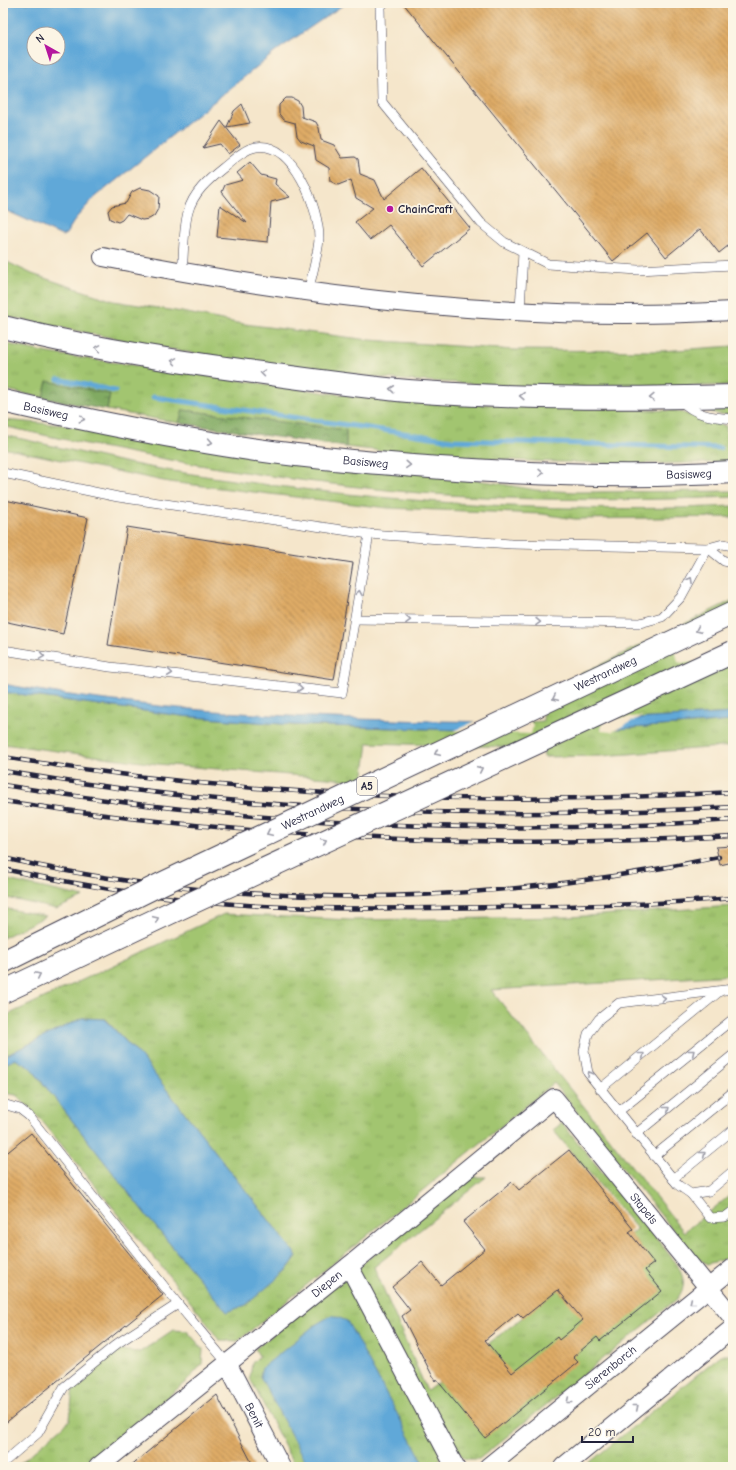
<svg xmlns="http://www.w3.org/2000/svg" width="736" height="1470" font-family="'Comic Neue',sans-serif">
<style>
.grass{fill:url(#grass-tufts);stroke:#627455}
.forest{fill:url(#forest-crowns);stroke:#52664e}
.water{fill:#61a8d8;stroke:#42658a;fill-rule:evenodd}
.pier{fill:#f5e6cb}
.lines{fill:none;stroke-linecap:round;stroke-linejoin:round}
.stream{stroke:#61a8d8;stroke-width:5}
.building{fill:url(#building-back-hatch);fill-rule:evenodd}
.service-casing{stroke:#423f51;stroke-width:10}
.minor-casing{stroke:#423f51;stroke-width:20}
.secondary-casing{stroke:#423f51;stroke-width:24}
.service{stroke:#fff;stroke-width:9}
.minor{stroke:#fff;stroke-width:18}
.secondary{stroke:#fff;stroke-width:22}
.rail-casing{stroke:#22223b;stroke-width:4.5}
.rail{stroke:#fcf5e5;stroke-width:3;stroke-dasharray:9;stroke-linecap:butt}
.motorway-bridge-casing{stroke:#423f51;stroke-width:24;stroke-linecap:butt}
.motorway-bridge{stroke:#fff;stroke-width:22}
.oneway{stroke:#9c9ca7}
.poi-dot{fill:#b5179e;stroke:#fcf5e5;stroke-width:1.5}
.labels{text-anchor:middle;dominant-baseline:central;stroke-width:3.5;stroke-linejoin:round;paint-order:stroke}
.shield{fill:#fcf5e5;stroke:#63616e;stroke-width:1}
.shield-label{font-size:11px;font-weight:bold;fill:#22223b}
.poi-label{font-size:12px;font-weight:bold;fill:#22223b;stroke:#fcf5e5;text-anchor:start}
.street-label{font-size:12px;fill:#22223b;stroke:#fcf5e5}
</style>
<defs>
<pattern id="grass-tufts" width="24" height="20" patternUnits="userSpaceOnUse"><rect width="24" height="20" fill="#a2c56f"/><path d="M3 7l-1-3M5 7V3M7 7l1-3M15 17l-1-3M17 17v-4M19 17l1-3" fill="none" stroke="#8ba961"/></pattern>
<pattern id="forest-crowns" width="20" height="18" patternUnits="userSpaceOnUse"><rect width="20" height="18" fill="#81aa62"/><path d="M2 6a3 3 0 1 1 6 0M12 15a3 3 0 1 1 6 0" fill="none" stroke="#698a52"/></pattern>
<pattern id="building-back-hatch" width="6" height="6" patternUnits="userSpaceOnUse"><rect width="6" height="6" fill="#deab66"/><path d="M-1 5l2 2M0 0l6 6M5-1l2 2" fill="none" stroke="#b48b55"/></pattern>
</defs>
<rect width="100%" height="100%" fill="#fcf5e5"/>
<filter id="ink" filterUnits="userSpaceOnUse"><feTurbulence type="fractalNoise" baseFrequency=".025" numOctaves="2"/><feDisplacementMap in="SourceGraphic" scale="8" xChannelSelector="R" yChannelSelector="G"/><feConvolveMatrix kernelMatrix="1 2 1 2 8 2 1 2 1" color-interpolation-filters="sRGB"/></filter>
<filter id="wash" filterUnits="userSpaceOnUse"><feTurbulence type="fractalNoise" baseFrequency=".012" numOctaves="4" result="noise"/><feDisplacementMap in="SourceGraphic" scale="16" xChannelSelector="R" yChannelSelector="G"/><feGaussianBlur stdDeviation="0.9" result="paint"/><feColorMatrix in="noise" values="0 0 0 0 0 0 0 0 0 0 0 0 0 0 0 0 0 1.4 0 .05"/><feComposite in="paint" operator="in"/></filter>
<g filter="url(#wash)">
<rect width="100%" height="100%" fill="#f5e6cb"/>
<!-- grass -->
<g class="grass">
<polygon points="3,260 32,274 114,301 182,312 237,323 369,340 514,350 661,351 733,346 733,385 642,388 539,387 403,380 244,362 153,346 3,316"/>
<path d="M3 343 48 353 328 393 448 403 677 411 726 426 727 441 733 440V462C604 466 474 461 346 447V430L183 410 179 423 107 410 110 394 47 381 43 398 3 389Z"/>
<polygon points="702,407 731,408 733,409 733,415 717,414"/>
<path d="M3 420 63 425 490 482 536 490 576 492 733 491V497C605 502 476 501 349 486 233 473 117 452 3 426Z"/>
<path d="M3 435C57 446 111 461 166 470 353 500 544 515 733 506V517L575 519 542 514 388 508 169 482 3 448Z"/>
<polygon points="733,600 733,713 603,721 603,730 733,721 733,746 602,756 544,757 543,748 368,743 363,781 157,764 3,744 3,692 182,716 294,725 530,732 529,722 543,721 544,692"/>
<polygon points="3,879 84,897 56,909 3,897"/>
<polygon points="733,906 733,975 491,990 684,1232 733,1193 733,1253 725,1259 707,1264 694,1256 554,1083 238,1341 219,1340 201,1315 42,1121 16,1095 3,1093 3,1065 15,1059 31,1068 150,1220 227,1312 286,1271 297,1256 141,1057 105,1019 82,1018 3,1057 3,1017 224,914 350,920 570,917"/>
<polygon points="3,908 46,916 3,938"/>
<path d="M562 1123 677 1264C684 1279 687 1285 677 1299L479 1459H465L455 1448 439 1459 440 1467H295L250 1378 252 1363 259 1356 255 1349 471 1177H486L374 1267 427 1391 637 1229 553 1130Z"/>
<polygon points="173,1330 187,1331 203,1349 202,1364 187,1381 81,1467 16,1467 70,1420 73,1385 118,1350 140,1352"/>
<polygon points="721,1355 733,1355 733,1467 584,1467"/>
</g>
<!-- forest -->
<g class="forest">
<polygon points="47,381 110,394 107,410 43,398"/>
<polygon points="183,410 346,430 346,447 179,423"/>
</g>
<!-- water -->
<g class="water">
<path d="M3 3H346L279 49 93 199 76 218 66 234 62 236 3 209ZM34 34H58V58H34Z"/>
<path d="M3 684C176 716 354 721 529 722L530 732 294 725 182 716 3 692Z"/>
<polygon points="733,713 733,721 602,730 603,721"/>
<polygon points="82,1018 104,1019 141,1057 297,1256 286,1271 246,1305 227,1312 150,1220 31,1068 15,1059 3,1065 3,1057"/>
<polygon points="332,1315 347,1321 426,1467 308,1467 260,1376 262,1368 315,1325"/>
</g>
<!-- pier -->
<g class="pier">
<polygon points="733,608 733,660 684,663 678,662 674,644"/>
<polygon points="643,716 611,732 601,731 603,719"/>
<polygon points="478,720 529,720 533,725 531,734 454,731"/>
</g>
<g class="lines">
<!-- stream -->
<g class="stream">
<polyline points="58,379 115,391"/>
<polyline points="153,397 452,440 720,448"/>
</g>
</g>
<g id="blocks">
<!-- building -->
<g class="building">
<polygon points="403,3 733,3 733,242 719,253 700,229 666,257 647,233 613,261"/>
<polygon points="286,98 292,98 298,101 301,106 302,117 316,122 319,128 321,140 334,145 342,158 355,157 358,159 360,174 375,180 384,199 421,168 470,228 423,266 389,225 370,240 355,222 373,208 356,198 351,180 338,185 330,181 329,168 316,160 314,146 301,141 297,136 295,123 284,120 279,114 279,105"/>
<polygon points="242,104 250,123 227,127 234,111"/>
<polygon points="221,121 240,145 228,154 220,144 203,148"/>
<polygon points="250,162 261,175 276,179 275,184 290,197 271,202 268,242 217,237 220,205 247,223 222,192 225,185 243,180 237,173"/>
<polygon points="140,188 150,190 159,196 158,209 154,216 149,219 142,220 127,214 122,220 118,222 110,219 108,211 112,206 126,203 132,192"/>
<polygon points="5,500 88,518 63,634 3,621 3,511"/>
<polygon points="127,527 353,563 334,680 108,645"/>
<polygon points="733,846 733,862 720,865 716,847"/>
<polygon points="31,1133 163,1295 3,1425 3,1156"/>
<path d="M569 1150 633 1229 629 1232 654 1263 645 1270 662 1291 600 1341 597 1337 573 1357 578 1362 485 1438 436 1379 435 1381 402 1316 410 1310 392 1287 422 1262 441 1285 485 1249 463 1222 512 1182 519 1190ZM558 1290 583 1320 559 1340 557 1337 512 1373 485 1340 518 1313 523 1318Z"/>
<polygon points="217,1395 254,1467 129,1467"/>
</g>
</g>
</g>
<g filter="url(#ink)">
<use href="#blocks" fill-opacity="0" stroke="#423f51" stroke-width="1"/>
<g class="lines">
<!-- service casing -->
<g class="service-casing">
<g id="service">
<polyline points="384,3 380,7 382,102 481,223 504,242 548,264 638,270 733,265"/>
<path d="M182 273C184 253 183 231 188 212 193 193 208 180 223 168 233 160 244 149 256 147 294 141 319 209 319 238 319 250 311 279 308 292"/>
<polyline points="520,311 523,252"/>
<path d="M680 400C696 416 711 417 733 419"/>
<polyline points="3,473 118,497 369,534 511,544 708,548 723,544 733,546"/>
<polyline points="708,548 724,561 733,563"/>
<polyline points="355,619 640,623 662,617 681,597 708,548"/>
<polyline points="3,650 110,667 342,693 369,534"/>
<polyline points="733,989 619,1003 599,1019 588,1034 584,1051 588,1073 678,1185 691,1194 709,1191 733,1171"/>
<polyline points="600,1089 720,991"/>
<polyline points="3,1104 20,1109 29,1116 178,1304"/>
<polyline points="619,1111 733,1019"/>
<polyline points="636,1134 733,1055"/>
<polyline points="654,1156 733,1092"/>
<polyline points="673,1179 733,1130"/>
<polyline points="691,1194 710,1218 725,1217 733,1211"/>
<polyline points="3,1463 38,1433 64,1387 118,1343 178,1304 227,1363"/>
</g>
</g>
<!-- minor casing -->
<g class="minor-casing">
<g id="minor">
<path d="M103 257C310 298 522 323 733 311"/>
<polyline points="349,1266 455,1467"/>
<path id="s1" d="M227 1363 281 1467"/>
<path id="s2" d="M98 1467 349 1266 554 1098 733 1318"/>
<path id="s3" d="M488 1467 733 1268"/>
<polyline points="563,1467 733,1328"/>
</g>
</g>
<!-- secondary casing -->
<g class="secondary-casing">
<g id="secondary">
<path d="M3 327C83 347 165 360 247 371 300 378 354 386 408 391 516 399 625 399 733 396"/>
<path id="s4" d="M3 401C85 420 167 437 250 449 318 459 387 464 456 469 548 475 641 478 733 472"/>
</g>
</g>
<!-- service -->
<use href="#service" class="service"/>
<!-- minor -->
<use href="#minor" class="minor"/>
<!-- secondary -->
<use href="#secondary" class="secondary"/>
<!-- rail casing -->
<g class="rail-casing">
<g id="rail">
<path d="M3 757C244 797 490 807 733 792"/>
<path d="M3 771C244 812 489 821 733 807"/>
<path d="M3 785C243 824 490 837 733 820"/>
<path d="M3 801C245 838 489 850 733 836"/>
<path d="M3 858C242 912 480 907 719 857"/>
<path d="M3 869C88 887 175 901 262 906 340 910 419 908 497 907 576 906 655 905 733 898"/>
</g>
</g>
<!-- rail -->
<use href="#rail" class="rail"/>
<!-- motorway-bridge casing -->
<g class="motorway-bridge-casing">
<g id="motorway-bridge">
<path id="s5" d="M3 962 161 884 733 613"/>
<polyline points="3,992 172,912 733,652"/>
</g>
</g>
<!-- motorway-bridge -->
<use href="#motorway-bridge" class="motorway-bridge"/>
</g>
<!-- one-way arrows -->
<defs><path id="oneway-chevron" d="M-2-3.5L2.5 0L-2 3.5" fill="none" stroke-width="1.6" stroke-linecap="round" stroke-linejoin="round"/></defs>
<g class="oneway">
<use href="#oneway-chevron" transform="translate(98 348) rotate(-170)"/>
<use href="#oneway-chevron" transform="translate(174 361) rotate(-171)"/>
<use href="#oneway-chevron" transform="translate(263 373) rotate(-172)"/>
<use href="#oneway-chevron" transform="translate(392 389) rotate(-174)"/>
<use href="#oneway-chevron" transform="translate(522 396) rotate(-178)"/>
<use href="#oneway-chevron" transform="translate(652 398) rotate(179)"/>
<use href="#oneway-chevron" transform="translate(82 419) rotate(13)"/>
<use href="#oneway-chevron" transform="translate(210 442) rotate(10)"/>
<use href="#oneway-chevron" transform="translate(408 465) rotate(4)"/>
<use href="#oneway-chevron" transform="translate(541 473) rotate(1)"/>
<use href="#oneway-chevron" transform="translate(690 580) rotate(-61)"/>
<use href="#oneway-chevron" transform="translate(359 593) rotate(-81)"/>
<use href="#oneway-chevron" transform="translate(408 620) rotate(1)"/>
<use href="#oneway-chevron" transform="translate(538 622) rotate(1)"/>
<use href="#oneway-chevron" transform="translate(698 630) rotate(155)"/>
<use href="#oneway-chevron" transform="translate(42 656) rotate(9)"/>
<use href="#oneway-chevron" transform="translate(170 673) rotate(6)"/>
<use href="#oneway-chevron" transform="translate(300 688) rotate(6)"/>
<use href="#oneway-chevron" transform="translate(555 698) rotate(155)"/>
<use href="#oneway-chevron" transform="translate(437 753) rotate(155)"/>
<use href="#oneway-chevron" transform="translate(480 769) rotate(-25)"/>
<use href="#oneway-chevron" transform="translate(269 833) rotate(155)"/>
<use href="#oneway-chevron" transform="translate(324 841) rotate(-25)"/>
<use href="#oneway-chevron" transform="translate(156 919) rotate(-25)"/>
<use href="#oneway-chevron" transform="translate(38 975) rotate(-25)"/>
<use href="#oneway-chevron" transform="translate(663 998) rotate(-7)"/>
<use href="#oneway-chevron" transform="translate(692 1052) rotate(-39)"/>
<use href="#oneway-chevron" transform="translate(642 1055) rotate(-39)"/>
<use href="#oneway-chevron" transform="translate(590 1074) rotate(-120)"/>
<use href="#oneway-chevron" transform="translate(667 1109) rotate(-39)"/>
<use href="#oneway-chevron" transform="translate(703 1154) rotate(-39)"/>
<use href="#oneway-chevron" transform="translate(692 1302) rotate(141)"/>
<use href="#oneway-chevron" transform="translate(569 1401) rotate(141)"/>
<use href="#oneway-chevron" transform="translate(636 1407) rotate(-39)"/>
</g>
</g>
<!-- markers -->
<circle class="poi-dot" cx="390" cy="209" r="4"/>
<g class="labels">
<!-- shield labels -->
<rect class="shield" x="357" y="777" width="20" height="18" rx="3"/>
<g class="shield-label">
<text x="367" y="786">A5</text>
</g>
<!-- poi labels -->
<g class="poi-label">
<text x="398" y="209">ChainCraft</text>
</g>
<!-- street labels -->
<g class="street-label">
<text stroke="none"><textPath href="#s4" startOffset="44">Basisweg</textPath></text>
<text stroke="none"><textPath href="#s4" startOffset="368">Basisweg</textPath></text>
<text stroke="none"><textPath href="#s4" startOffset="692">Basisweg</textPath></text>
<text stroke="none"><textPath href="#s5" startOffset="668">Westrandweg</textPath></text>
<text stroke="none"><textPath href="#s5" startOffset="344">Westrandweg</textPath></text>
<text stroke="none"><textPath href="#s2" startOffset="729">Stapels</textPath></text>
<text stroke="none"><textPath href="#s2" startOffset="293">Diepen</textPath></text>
<text stroke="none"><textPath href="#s3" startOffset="158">Sierenborch</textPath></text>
<text stroke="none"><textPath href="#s1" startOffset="59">Benit</textPath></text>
</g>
</g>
<!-- margin -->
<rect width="736" height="1470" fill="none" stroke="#fcf5e5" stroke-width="16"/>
<!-- north arrow -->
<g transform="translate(46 46) rotate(321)"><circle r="19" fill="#fcf5e5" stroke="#a5a1a1"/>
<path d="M0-3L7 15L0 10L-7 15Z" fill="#b5179e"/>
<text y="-6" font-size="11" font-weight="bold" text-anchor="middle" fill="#22223b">N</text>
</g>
<!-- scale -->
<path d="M582 1436v6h51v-6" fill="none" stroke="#22223b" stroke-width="2"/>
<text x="588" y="1436" font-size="12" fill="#22223b" stroke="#fcf5e5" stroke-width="3" paint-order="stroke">20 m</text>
</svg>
